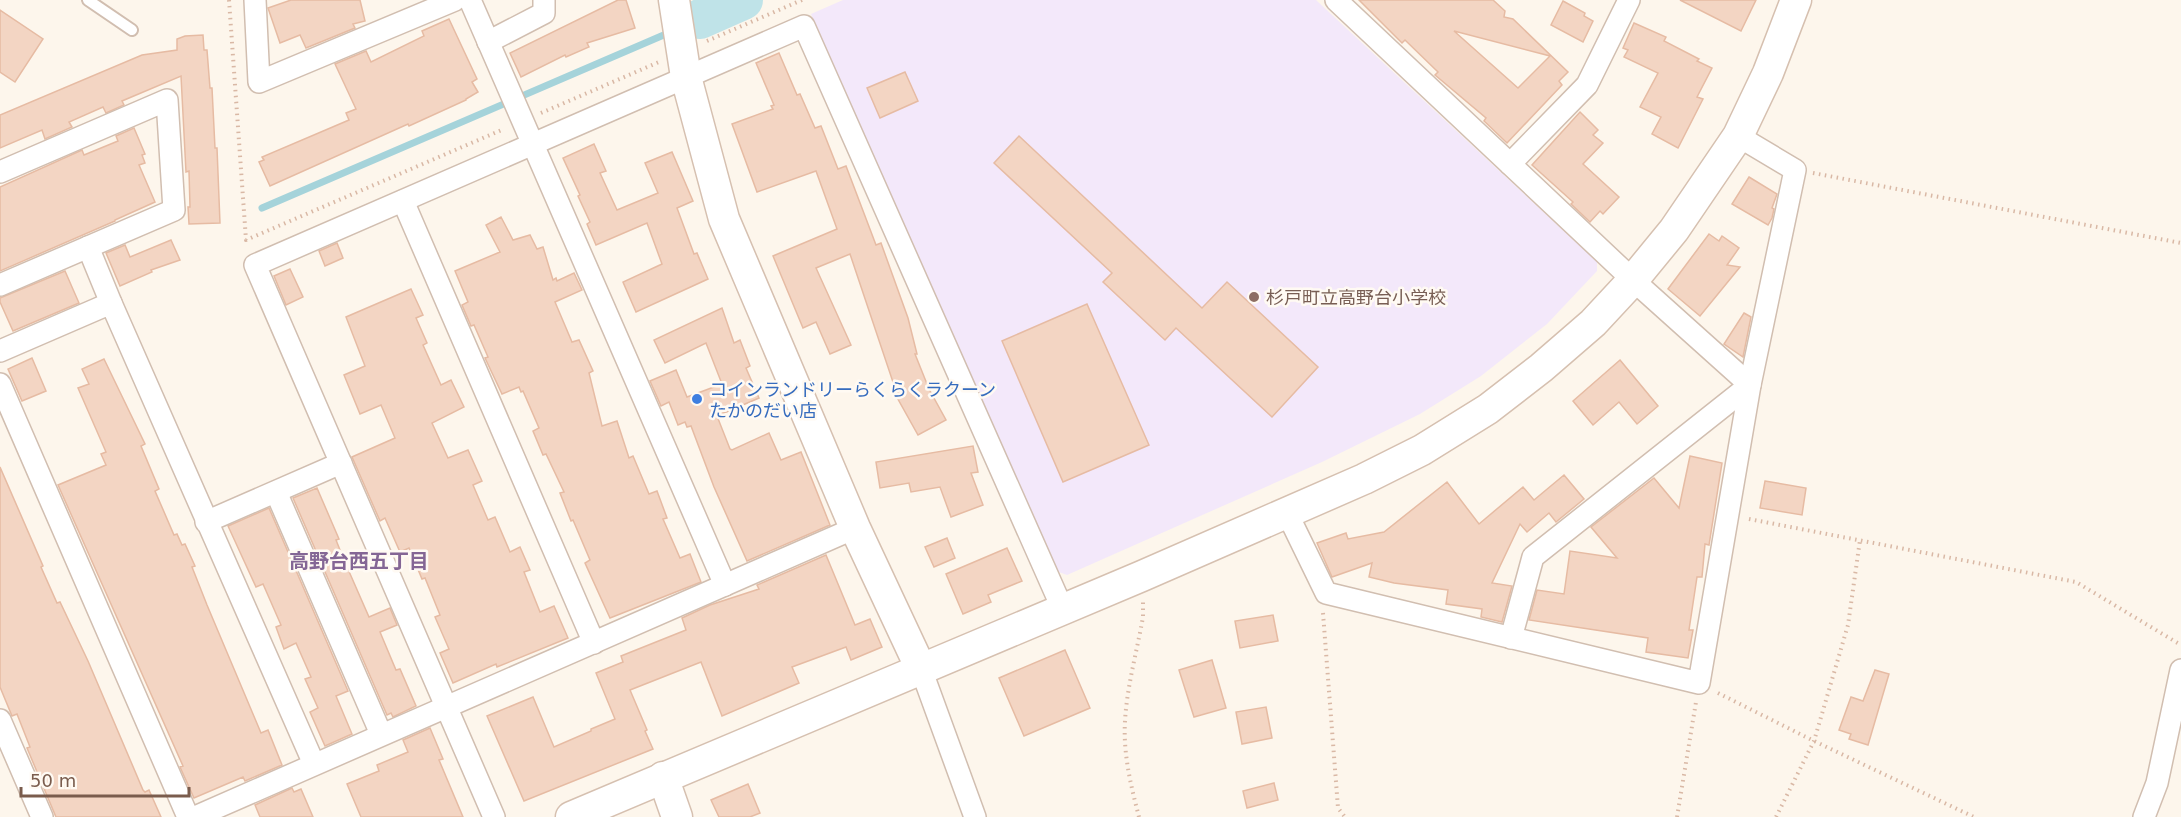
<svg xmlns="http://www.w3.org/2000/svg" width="2181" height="817" font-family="'DejaVu Sans','Noto Sans JP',sans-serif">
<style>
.education{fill:#f3e8fa}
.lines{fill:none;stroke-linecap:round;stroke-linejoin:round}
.stream{stroke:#a5d3da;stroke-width:7}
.river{stroke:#bfe3e8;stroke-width:40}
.building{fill:#f3d5c3;stroke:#e6bba3;stroke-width:1.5;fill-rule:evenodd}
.lane-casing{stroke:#d1beb0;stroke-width:14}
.street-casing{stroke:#d1beb0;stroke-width:24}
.secondary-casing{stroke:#d6c0b0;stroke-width:33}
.path{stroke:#d9b8a5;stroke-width:4;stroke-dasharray:1.5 4.5;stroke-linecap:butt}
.lane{stroke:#fff;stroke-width:10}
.street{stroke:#fff;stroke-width:21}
.secondary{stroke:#fff;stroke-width:30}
.education-dot{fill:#8d6e63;stroke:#fffaf3;stroke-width:2}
.shop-dot{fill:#3f7fe0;stroke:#fffaf3;stroke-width:2}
.labels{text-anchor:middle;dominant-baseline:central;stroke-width:5;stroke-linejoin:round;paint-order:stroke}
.education-label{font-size:18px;fill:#785e54;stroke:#fffaf3;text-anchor:start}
.shop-label{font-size:18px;fill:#366cbe;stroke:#fffaf3;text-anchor:start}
.neighbourhood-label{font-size:20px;font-weight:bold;fill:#846695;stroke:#fffaf3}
</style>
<rect width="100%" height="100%" fill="#fdf6ec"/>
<!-- education -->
<polygon class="education" points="843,0 1316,0 1597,262 1597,271 1547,324 1481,376 1420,414 1322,462 1067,575 1056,571 811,14"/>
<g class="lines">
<!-- stream -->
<g class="stream">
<polyline points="686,25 700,19"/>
<polyline points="262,208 673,31"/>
</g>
<!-- river -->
<polyline class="river" points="700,19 743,0"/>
</g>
<!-- building -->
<g class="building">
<polygon points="291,0 360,0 365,21 353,24 355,28 306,48 300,35 280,43 268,8"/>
<polygon points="618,0 626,0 635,28 587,43 589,47 566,57 565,55 521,77 510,53"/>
<path d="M1359 0H1493L1505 11 1504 17 1513 19 1568 72 1559 81 1562 85 1507 143 1484 121 1486 118 1435 75 1438 72 1405 40 1402 43ZM1454 31 1550 56 1518 88Z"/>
<polygon points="1680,0 1756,0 1741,31"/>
<polygon points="1563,1 1585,13 1584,16 1593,21 1583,42 1551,25"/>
<polygon points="0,10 43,39 15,82 0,72"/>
<polygon points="449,19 477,79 472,82 478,92 466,99 466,100 409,126 408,124 270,186 259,162 264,160 262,157 349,120 346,113 356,109 335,64 366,51 371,62 424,36 422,31"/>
<polygon points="1634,23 1666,37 1664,41 1699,59 1697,61 1712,68 1697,97 1703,99 1678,148 1652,134 1661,117 1640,107 1658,73 1624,57 1628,50 1623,48"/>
<polygon points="203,35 204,50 207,50 210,88 212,88 215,148 217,148 220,223 189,224 188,207 190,207 189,171 186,172 181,76 122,101 124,105 106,113 103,107 69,122 72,127 45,139 42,130 0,148 0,115 142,55 177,50 177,39 185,36"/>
<polygon points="779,53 797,95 800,94 815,128 821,126 838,169 846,166 876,245 881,243 908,318 917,354 915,354 929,389 946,420 918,435 894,392 896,391 850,254 816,268 851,345 830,354 816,322 803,328 773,256 837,229 816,171 757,192 732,124 773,109 771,106 774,105 756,63"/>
<polygon points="905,72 918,101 880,118 867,88"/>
<polygon points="1580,112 1598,130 1593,135 1603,143 1583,164 1619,197 1603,214 1600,211 1590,222 1571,204 1573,202 1532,165"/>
<polygon points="134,128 145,154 142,155 145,163 139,165 155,202 115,220 115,221 0,271 0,187 82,150 84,155 118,141 116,136"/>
<polygon points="1019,136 1202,308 1227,282 1318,367 1272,417 1176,328 1165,340 1103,282 1112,273 994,163"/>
<polygon points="594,144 606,171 600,173 617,210 658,193 645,163 672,152 693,201 677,208 694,254 697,253 708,279 636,312 623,282 662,264 647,223 596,245 587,224 590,222 578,196 580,195 563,158"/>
<polygon points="1749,177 1777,194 1772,208 1774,209 1772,218 1768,225 1732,204"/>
<polygon points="501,217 513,240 530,235 537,249 543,247 553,280 556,278 557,281 574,273 582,290 555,302 572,342 579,340 593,371 589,373 602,426 617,421 629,458 633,456 649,494 657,491 667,518 663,519 680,558 690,554 701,582 610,618 585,563 590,560 573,520 571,521 560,493 564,492 546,454 543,455 533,431 539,428 523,391 521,392 519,387 502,394 485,358 488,357 474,325 471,326 462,305 468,302 455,271 500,252 486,225"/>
<polygon points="1709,234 1719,241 1722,236 1739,248 1727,265 1740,267 1700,316 1668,289"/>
<polygon points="171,240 180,260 151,270 152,272 120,286 106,253 125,245 130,257"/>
<polygon points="337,243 343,258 325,266 319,251"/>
<polygon points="290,269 303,297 286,305 274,276"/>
<polygon points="65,271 79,303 13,331 0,302 0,298"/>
<polygon points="411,289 423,315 416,318 427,343 423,345 441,385 451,380 464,407 432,423 448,458 468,450 482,481 473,485 488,520 495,517 510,552 520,547 530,570 524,572 540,612 554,606 568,638 497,667 496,664 453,683 440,653 449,649 435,617 440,615 425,578 422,579 409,548 400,552 385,518 380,521 352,457 395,438 381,405 360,414 344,375 365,366 346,317"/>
<polygon points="1087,304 1149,445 1063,482 1002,341"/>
<polygon points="722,308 734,343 740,340 750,366 746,368 759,398 717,416 730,449 732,450 769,433 781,460 801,452 830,525 747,561 714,487 691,426 687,427 685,422 678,425 669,402 661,406 650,381 676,370 687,397 722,384 706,343 665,363 654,340"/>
<polygon points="1744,313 1751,317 1743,357 1724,344"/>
<polygon points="32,358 46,391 22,401 8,369"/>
<polygon points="104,359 145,444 141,446 159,489 155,491 174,535 177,534 182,545 185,544 195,566 192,567 207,605 261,733 268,730 282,765 245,781 243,777 194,798 180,767 183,766 58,485 106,465 101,454 106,452 78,388 89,384 82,369"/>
<polygon points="1620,360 1658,406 1637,424 1619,402 1593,425 1573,401"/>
<polygon points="973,446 978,472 971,473 983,505 951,517 940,487 911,492 909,483 880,488 876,462"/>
<polygon points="1690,456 1722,463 1709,545 1705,544 1702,577 1697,577 1689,630 1693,630 1688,658 1646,652 1648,638 1529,620 1537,590 1564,594 1570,551 1617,558 1591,527 1654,478 1679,508"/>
<polygon points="0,467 43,566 41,567 57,603 60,602 88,661 143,790 145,792 149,790 161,817 56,817 27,748 30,747 17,714 12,716 0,687"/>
<polygon points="1564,475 1584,499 1556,522 1549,513 1527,532 1520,524 1492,583 1512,586 1502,622 1481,617 1482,609 1446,604 1448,590 1394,583 1369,577 1372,563 1332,577 1317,543 1346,533 1348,539 1384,532 1447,482 1479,524 1523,487 1534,500"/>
<polygon points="1765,481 1806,488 1802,515 1760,508"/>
<polygon points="317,488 339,539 336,540 344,560 369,617 390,608 397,625 380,632 396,670 400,669 416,706 393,717 391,713 387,715 293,498"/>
<polygon points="269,508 348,691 336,696 352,734 325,746 310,712 318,708 305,679 311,677 296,643 284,649 276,627 281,625 263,584 256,587 228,526"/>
<polygon points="947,538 955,558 934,567 925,547"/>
<polygon points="1007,548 1022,581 988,595 991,602 963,614 946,574"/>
<polygon points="826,555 855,625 870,619 882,647 851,660 846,647 792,667 799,683 722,716 701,662 630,690 647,730 645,731 653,749 524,801 487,716 533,697 554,747 591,731 591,729 615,719 596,673 623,662 621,656 686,630 682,618 710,605 759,589 757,585"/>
<polygon points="1273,615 1278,641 1240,648 1235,621"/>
<polygon points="1065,650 1090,708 1024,736 999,678"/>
<polygon points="1212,660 1226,708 1194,717 1179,670"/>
<polygon points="1875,670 1889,674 1868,745 1849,739 1851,734 1839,730 1851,697 1863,701"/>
<polygon points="1266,707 1272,738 1242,744 1236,712"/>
<polygon points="430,728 443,759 439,760 463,817 361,817 347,784 379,771 377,765 408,752 403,740"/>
<polygon points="1274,783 1278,800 1247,808 1243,791"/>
<polygon points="748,784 760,813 750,817 719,817 711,800"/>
<polygon points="292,788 294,792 301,789 313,817 260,817 255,805"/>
</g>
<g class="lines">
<!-- lane casing -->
<g class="lane-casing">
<polyline id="lane" points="88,0 132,30"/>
</g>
<!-- street casing -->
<g class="street-casing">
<g id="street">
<polyline points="255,0 259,82 455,0"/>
<polyline points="470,0 725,585"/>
<polyline points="1336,0 1510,164"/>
<polyline points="488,42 544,13 544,0"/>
<polyline points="0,172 167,100 174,210 0,285"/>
<polyline points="403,201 594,643"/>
<polyline points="88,247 111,303"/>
<polyline points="0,351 111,303 314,764"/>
<polyline points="0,384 188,817"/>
<polyline points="276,492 381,734"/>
<polyline points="1287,513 1326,593 1699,683 1750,385 1633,280 1510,164 1587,85 1629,0"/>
<polyline points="206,522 341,463"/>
<polyline points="1511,638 1533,557 1750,385 1795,170 1738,136"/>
<polyline points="921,669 975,817"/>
<polyline points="0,720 42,817"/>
<polyline points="195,817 855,528"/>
<polyline points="494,817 255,265 804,26 1063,610"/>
<polyline points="2144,817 2157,783 2181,670"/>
</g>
</g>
<!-- secondary casing -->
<g class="secondary-casing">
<g id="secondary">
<polyline points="674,0 686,77 724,219 855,528 921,669"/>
<polyline points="663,777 677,817"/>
<polyline points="571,817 1142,576 1364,479 1422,450 1488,409 1541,368 1593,323 1633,280 1674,230 1738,136 1768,73 1796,0"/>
</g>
</g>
<!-- path -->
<g class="path">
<polyline points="229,0 246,240 504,129"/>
<polyline points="707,41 802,0"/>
<polyline points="541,113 659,62"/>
<polyline points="1813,173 2181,243"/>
<polyline points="1749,519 2076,582 2181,645"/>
<polyline points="1323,613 1338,808 1345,817"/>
<polyline points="1718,693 1814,741 1974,817"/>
<path d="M1139 817C1131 786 1123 754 1125 721 1127 686 1137 651 1143 617V602"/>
<polyline points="1677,817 1696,702"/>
<polyline points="1776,817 1814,741 1848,625 1860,540"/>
</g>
<!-- lane -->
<use href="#lane" class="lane"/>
<!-- street -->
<use href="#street" class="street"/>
<!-- secondary -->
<use href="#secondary" class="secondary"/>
</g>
<!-- markers -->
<circle class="education-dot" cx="1254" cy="297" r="6"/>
<circle class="shop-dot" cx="697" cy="399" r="6"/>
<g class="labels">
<!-- education labels -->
<g class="education-label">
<text x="1266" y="297">杉戸町立高野台小学校</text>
</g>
<!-- shop labels -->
<g class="shop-label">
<text x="709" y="389">コインランドリーらくらくラクーン<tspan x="709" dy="21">たかのだい店</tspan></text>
</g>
<!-- neighbourhood labels -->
<g class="neighbourhood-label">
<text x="359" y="561">高野台西五丁目</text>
</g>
</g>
<!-- scale -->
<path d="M21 787v9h168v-9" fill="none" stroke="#7a5c4d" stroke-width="3"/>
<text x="30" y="787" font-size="18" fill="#7a5c4d" stroke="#fffaf3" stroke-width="4.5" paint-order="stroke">50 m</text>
</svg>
